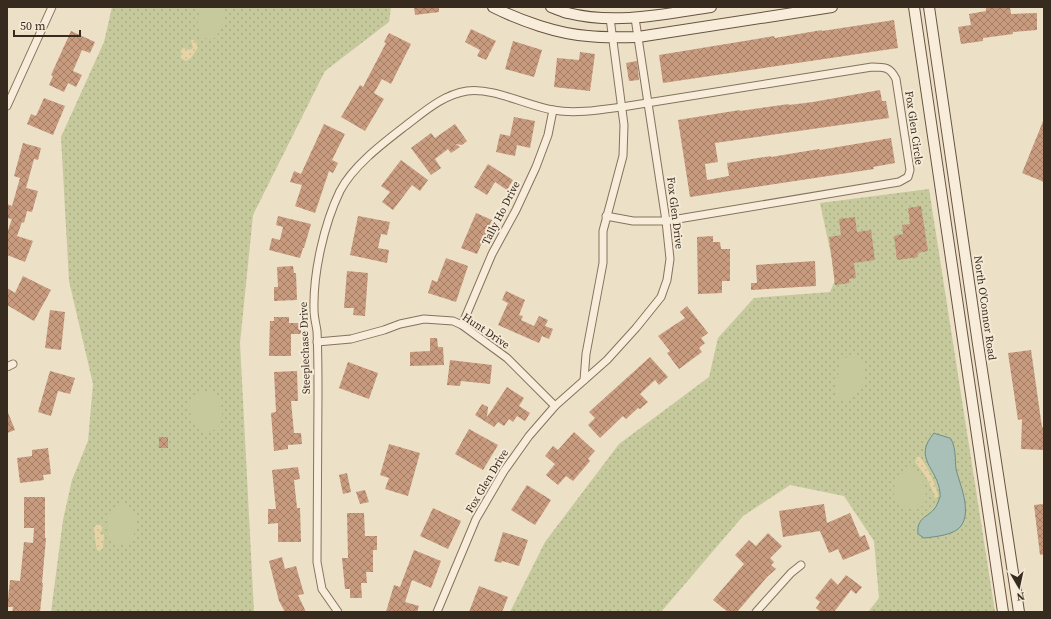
<svg xmlns="http://www.w3.org/2000/svg" width="1051" height="619" font-family="'Source Serif 4',serif">
<style>
.grass{fill:url(#grass-dots)}
.sand{fill:url(#sand-dots)}
.pitch{fill:#c5c99b}
.water{fill:#a8c0b8;stroke:#6f8e85}
.building{fill:url(#building-cross-hatch)}
.lines{fill:none;stroke-linecap:round;stroke-linejoin:round}
.street-casing{stroke:#86725d;stroke-width:9}
.secondary-casing{stroke:#685340;stroke-width:12}
.street{stroke:#f7edda;stroke-width:7}
.secondary{stroke:#f7edda;stroke-width:10}
.labels{text-anchor:middle;dominant-baseline:central;stroke-width:4;stroke-linejoin:round;paint-order:stroke}
.street-label{font-size:11px;fill:#372b20;stroke:#f4ead6}
</style>
<defs>
<pattern id="grass-dots" width="8" height="8" patternUnits="userSpaceOnUse"><rect width="8" height="8" fill="#c5c99b"/><path d="M2 2h.1M6 6h.1" fill="none" stroke="#aaad85" stroke-width="1.8" stroke-linecap="round"/></pattern>
<pattern id="sand-dots" width="8" height="8" patternUnits="userSpaceOnUse"><rect width="8" height="8" fill="#e6d3a6"/><path d="M2 2h.1M6 6h.1" fill="none" stroke="#c6b58f" stroke-width="1.8" stroke-linecap="round"/></pattern>
<pattern id="building-cross-hatch" width="8" height="8" patternUnits="userSpaceOnUse"><rect width="8" height="8" fill="#c89b7f"/><path d="M0 0l8 8M0 8l8-8" fill="none" stroke="#a37f68"/></pattern>
</defs>
<rect width="100%" height="100%" fill="#ece0c7"/>
<!-- grass -->
<g class="grass">
<polygon points="112,7 391,7 389,22 325,71 253,215 240,343 254,612 51,612 63,520 72,480 88,441 93,384 69,281 61,137 104,42"/>
<polygon points="929,189 995,612 868,612 879,598 874,541 844,496 790,485 743,516 661,612 510,612 545,542 619,444 709,377 718,338 754,298 830,292 836,278 820,203"/>
</g>
<!-- sand -->
<g class="sand">
<polygon points="191,40 194,40 198,46 197,49 191,58 186,61 181,58 181,51 183,48 190,50 193,48"/>
<path d="M917 457H920C927 465 937 487 938 497L935 498C931 484 924 473 915 462Z"/>
<path d="M96 525H103L102 530 100 532V534H104L103 548 100 551 97 550C95 543 95 536 94 528Z"/>
</g>
<!-- pitch -->
<g class="pitch">
<path d="M201 7H225C227 19 221 33 212 40L201 37C197 27 197 18 201 7Z"/>
<polygon points="857,357 864,364 864,380 862,386 847,400 842,400 837,399 835,393 836,386 841,362 845,358"/>
<path d="M200 391C204 391 209 391 213 392 224 398 227 429 211 431 197 433 187 414 190 402 192 396 195 394 200 391Z"/>
<path d="M909 466 914 468C922 480 928 488 925 504 915 511 908 508 898 504 888 488 897 477 909 466Z"/>
<path d="M122 505 129 509 134 514C144 552 100 556 108 519 110 510 112 507 122 505Z"/>
</g>
<!-- water -->
<path class="water" d="M934 433C938 435 949 437 951 439 956 448 955 460 956 469 960 485 972 511 961 526 955 535 934 537 924 538L918 534C916 514 933 518 938 502 939 499 941 497 940 493 938 468 912 459 934 433Z"/>
<!-- building -->
<g class="building">
<polygon points="414,7 439,7 439,12 415,15"/>
<polygon points="998,7 998,8 1010,7 1011,14 1037,13 1037,30 1013,32 1013,34 983,38 983,41 961,44 958,27 971,25 969,14 986,11 986,8"/>
<polygon points="894,20 898,48 663,83 659,55 774,36 775,38 822,30 822,31"/>
<polygon points="471,29 496,41 486,60 477,56 480,50 465,42"/>
<polygon points="71,31 95,42 90,53 82,50 73,71 82,75 76,87 68,83 64,92 49,85 53,76 51,75"/>
<polygon points="389,33 411,44 391,84 382,79 374,93 384,99 365,131 341,117 360,85 363,87 386,43 384,42"/>
<polygon points="513,41 542,50 534,77 505,69"/>
<polygon points="580,52 595,54 590,91 554,87 557,58 579,60"/>
<polygon points="637,61 639,80 629,81 626,63"/>
<polygon points="880,90 882,101 886,101 889,118 715,143 718,162 705,164 707,180 729,176 727,163 771,156 771,157 819,149 820,150 891,138 895,163 873,167 874,169 690,197 678,120 740,110 740,111 789,104 789,105 813,102"/>
<polygon points="44,98 65,106 53,135 27,124 31,114 36,116"/>
<polygon points="514,117 535,121 530,148 517,145 515,156 496,152 500,134 510,136"/>
<polygon points="1044,119 1044,182 1022,173"/>
<polygon points="324,124 345,134 332,160 338,163 333,173 329,171 315,213 295,206 302,185 290,182 294,171 301,174"/>
<polygon points="455,124 467,141 462,145 455,144 460,147 451,153 448,149 435,159 441,168 431,175 411,148 431,133 435,138"/>
<polygon points="23,143 41,148 38,160 34,159 26,188 38,191 32,212 27,211 24,223 22,222 17,236 33,241 25,262 7,255 7,233 12,219 7,218 7,204 12,206 20,178 14,176"/>
<polygon points="401,160 428,180 420,191 412,185 393,210 382,202 390,192 381,186"/>
<polygon points="488,164 513,180 507,190 495,182 487,195 474,187"/>
<polygon points="921,206 928,251 917,253 918,257 897,260 894,236 903,234 902,225 910,224 908,208"/>
<polygon points="476,213 492,220 477,254 461,248"/>
<polygon points="278,216 311,224 304,248 303,248 300,258 269,250 272,238 280,240 283,227 276,225"/>
<polygon points="358,216 390,222 387,235 381,234 378,248 389,250 387,263 350,255"/>
<polygon points="855,217 857,232 871,230 875,260 854,263 856,278 849,279 849,283 835,285 829,237 841,235 839,219"/>
<polygon points="713,236 713,242 720,242 721,249 730,249 730,281 722,281 722,293 698,294 697,237"/>
<polygon points="446,258 468,266 456,302 428,293 432,280 437,282"/>
<polygon points="815,261 816,286 751,290 751,283 757,283 756,265"/>
<polygon points="293,266 294,273 296,273 297,300 274,301 274,287 278,287 277,267"/>
<polygon points="347,271 368,273 365,316 353,315 354,308 344,308"/>
<polygon points="23,276 51,290 34,321 7,305 7,288 15,293"/>
<polygon points="506,291 525,300 519,315 523,316 521,320 534,326 539,316 548,320 545,326 553,329 549,339 542,336 539,343 498,325 508,303 502,300"/>
<polygon points="687,306 708,333 701,338 705,343 699,348 702,352 679,369 667,353 670,351 658,336 685,318 680,312"/>
<polygon points="50,310 65,312 61,350 45,348"/>
<polygon points="274,317 289,317 289,323 301,323 301,334 291,334 291,356 269,356 270,321 274,321"/>
<polygon points="430,338 437,338 438,347 443,347 444,365 410,366 410,352 430,351"/>
<polygon points="1031,350 1042,427 1044,427 1044,450 1021,449 1022,419 1018,420 1008,353"/>
<polygon points="650,357 668,377 659,385 655,380 640,394 648,402 640,409 638,408 626,419 623,416 600,438 588,425 595,418 589,412"/>
<polygon points="450,360 492,365 490,384 461,381 460,386 447,385"/>
<polygon points="348,362 378,373 369,399 339,388"/>
<polygon points="50,371 75,378 70,394 58,391 51,416 38,412"/>
<polygon points="297,371 298,401 291,401 294,433 301,433 302,444 288,445 288,449 274,451 271,413 276,412 274,372"/>
<polygon points="507,387 524,398 519,406 530,413 525,421 517,416 513,422 509,419 504,426 498,422 494,427 475,415 482,404 488,407 487,417"/>
<polygon points="7,410 15,430 7,433"/>
<polygon points="469,429 498,445 483,470 455,454"/>
<polygon points="574,432 595,451 588,459 590,461 573,481 566,476 558,485 546,475 555,464 545,456 553,446 558,450"/>
<rect x="159" y="437" width="9" height="11"/>
<polygon points="389,444 420,453 408,496 385,489 389,478 380,475"/>
<polygon points="48,448 51,474 43,475 44,480 20,483 17,458 32,456 32,450"/>
<polygon points="298,467 300,479 294,480 297,508 300,508 301,542 278,542 278,523 268,524 268,509 276,509 272,470"/>
<polygon points="347,473 351,492 343,494 339,475"/>
<polygon points="527,485 551,500 535,525 511,510"/>
<polygon points="365,490 369,502 360,504 356,492"/>
<polygon points="24,497 45,497 45,538 46,538 42,583 43,583 40,612 12,612 13,607 7,607 10,580 20,581 24,542 33,543 34,528 24,528"/>
<polygon points="824,504 827,523 850,513 860,537 865,535 870,549 843,560 838,549 829,553 820,531 783,537 779,511"/>
<polygon points="1044,504 1044,554 1040,555 1034,505"/>
<polygon points="433,508 461,521 448,549 420,536"/>
<polygon points="347,513 364,513 365,536 377,536 377,550 373,550 373,572 366,572 367,583 361,583 362,598 350,598 350,589 345,589 342,558 348,558"/>
<polygon points="503,532 528,540 519,566 502,561 501,563 494,561"/>
<polygon points="768,533 782,546 770,558 774,562 771,565 776,569 767,577 737,612 728,612 713,600 744,564 735,555 749,540 756,546"/>
<polygon points="414,550 441,561 431,588 412,580 405,602 419,606 417,612 386,612 394,585 400,587"/>
<polygon points="282,557 285,569 296,566 304,594 298,595 306,612 285,612 279,601 269,561"/>
<polygon points="846,575 862,587 856,594 851,590 834,612 821,612 816,608 820,602 815,598 831,578 838,585"/>
<polygon points="479,586 508,597 502,612 469,612"/>
</g>
<g class="lines">
<!-- street casing -->
<g class="street-casing">
<g id="street">
<polyline points="7,106 52,7"/>
<polyline points="462,325 492,254 516,210 536,167 548,135 553,110"/>
<polyline points="317,342 351,339 384,330 400,324 424,319 453,321 462,325 507,358 555,406"/>
<polyline points="7,367 13,364"/>
<polyline points="584,380 586,354 603,263 603,231 623,156 624,125 610,18"/>
<path d="M338 612 322 589 317 562C317 506 318 450 318 394 318 373 318 352 317 331 316 324 314 317 314 310 313 273 324 224 340 191 353 166 382 144 404 127 424 112 442 95 467 91 492 87 528 106 553 110 575 114 600 110 622 107L872 67C885 67 890 67 896 79L910 170 908 177 899 182 666 221H633L606 216"/>
<polyline points="437,612 476,519 504,471 529,436 555,406 607,360 636,328 661,297 667,280 670,259 666,221 635,18"/>
<polyline points="756,612 791,573 801,565"/>
</g>
</g>
<!-- secondary casing -->
<g class="secondary-casing">
<g id="secondary">
<path d="M493 7C521 21 558 34 588 36 605 38 621 37 638 37L832 7"/>
<path d="M551 7C557 9 563 12 568 13 615 25 664 14 711 7"/>
<polyline points="914,7 1003,612"/>
<polyline points="929,7 978,344 1019,612"/>
</g>
</g>
<!-- street -->
<use href="#street" class="street"/>
<!-- secondary -->
<use href="#secondary" class="secondary"/>
</g>
<g class="labels">
<!-- street labels -->
<g class="street-label">
<text transform="translate(914 128) rotate(82)">Fox Glen Circle</text>
<text transform="translate(501 213) rotate(-63)">Tally Ho Drive</text>
<text transform="translate(675 213) rotate(83)">Fox Glen Drive</text>
<text transform="translate(985 308) rotate(82)">North O'Connor Road</text>
<text transform="translate(486 331) rotate(34)">Hunt Drive</text>
<text transform="translate(305 348) rotate(-92)">Steeplechase Drive</text>
<text transform="translate(487 481) rotate(-59)">Fox Glen Drive</text>
</g>
</g>
<!-- border -->
<rect width="1051" height="619" fill="none" stroke="#372b20" stroke-width="16"/>
<!-- north arrow -->
<g transform="translate(1019 587) rotate(171)" stroke="#f4ead6" stroke-width="3" paint-order="stroke">
<path d="M0-3L7 15L0 10L-7 15Z" fill="#372b20"/>
<text y="-6" font-size="11" font-weight="bold" text-anchor="middle" fill="#372b20">N</text>
</g>
<!-- scale -->
<path d="M14 30v6h66v-6" fill="none" stroke="#372b20" stroke-width="2"/>
<text x="20" y="30" font-size="12" fill="#372b20" stroke="#f4ead6" stroke-width="3" paint-order="stroke">50 m</text>
</svg>
